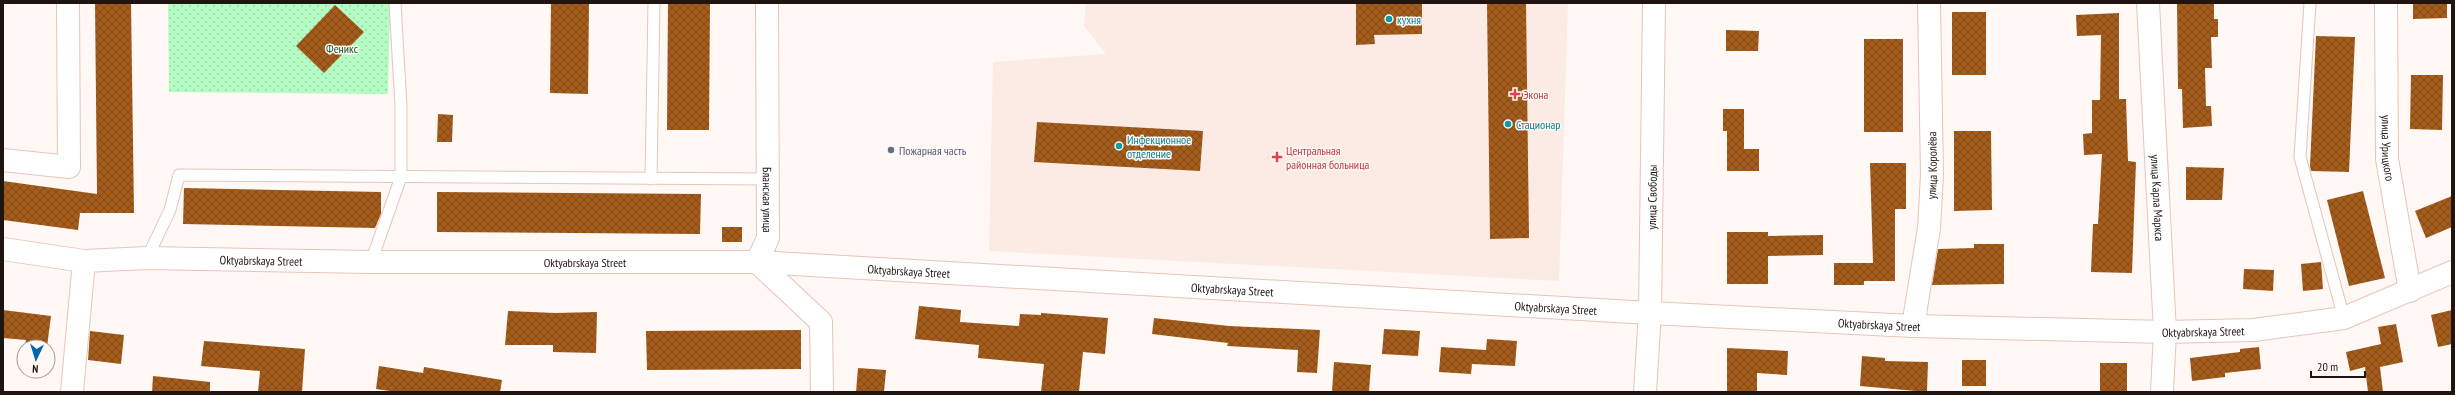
<svg xmlns="http://www.w3.org/2000/svg" width="2455" height="395" font-family="'PT Sans Narrow',sans-serif">
<style>
.built{fill:#fcebe4}
.green{fill:url(#green-dots)}
.building{fill:url(#building-cross-hatch)}
.lines{fill:none;stroke-linecap:round;stroke-linejoin:round}
.lane-casing{stroke:#e6c5b8;stroke-width:13}
.street-casing{stroke:#e6c5b8;stroke-width:24}
.secondary-casing{stroke:#e6c5b8;stroke-width:24}
.lane{stroke:#fff;stroke-width:11}
.street{stroke:#fff;stroke-width:22}
.secondary{stroke:#fff;stroke-width:22}
.culture-dot{fill:#0f9aa8;stroke:#fff8f5;stroke-width:1.5}
.health-dot{fill:#e0444e;stroke:#fff8f5;stroke-width:1.5}
.service-dot{fill:#5c6f8a;stroke:#fff8f5;stroke-width:1.5}
.labels{text-anchor:middle;dominant-baseline:central;stroke-width:3;stroke-linejoin:round;paint-order:stroke}
.culture-label{font-size:12px;fill:#0d838f;stroke:#fff8f5;text-anchor:start}
.park-label{font-size:12px;fill:#16522b;stroke:#fff8f5}
.health-label{font-size:12px;fill:#be3a42;stroke:#fff8f5;text-anchor:start}
.street-label{font-size:12px;fill:#1f140f;stroke:#fff8f5}
.service-label{font-size:12px;fill:#4e5e75;stroke:#fff8f5;text-anchor:start}
</style>
<defs>
<pattern id="green-dots" width="8" height="8" patternUnits="userSpaceOnUse"><rect width="8" height="8" fill="#b3fcc4"/><path d="M2 2h.1M6 6h.1" fill="none" stroke="#9ad7a7" stroke-width="1.8" stroke-linecap="round"/></pattern>
<pattern id="building-cross-hatch" width="8" height="8" patternUnits="userSpaceOnUse"><rect width="8" height="8" fill="#a35c1b"/><path d="M0 0l8 8M0 8l8-8" fill="none" stroke="#844b16"/></pattern>
</defs>
<rect width="100%" height="100%" fill="#fff8f5"/>
<!-- built -->
<polygon class="built" points="1086,3 1568,3 1559,281 989,251 993,62 1106,54 1084,26"/>
<!-- green -->
<polygon class="green" points="168,3 390,3 388,94 169,92"/>
<!-- building -->
<g class="building">
<polygon points="95,3 131,3 134,213 80,213 78,230 3,220 3,181 97,194"/>
<polygon points="551,3 589,3 588,94 550,93"/>
<polygon points="668,3 710,3 709,130 667,130"/>
<polygon points="1356,3 1422,3 1422,34 1374,35 1375,44 1356,45"/>
<polygon points="1487,3 1526,3 1529,238 1490,239"/>
<polygon points="2177,3 2214,3 2214,19 2218,19 2218,37 2211,37 2212,68 2205,68 2206,106 2211,106 2212,126 2183,128 2182,89 2178,89"/>
<polygon points="2413,3 2447,3 2447,18 2413,19"/>
<polygon points="335,5 364,32 324,73 296,46"/>
<rect x="1952" y="12" width="34" height="63"/>
<polygon points="2119,13 2119,99 2126,99 2128,161 2136,162 2132,273 2091,272 2093,224 2098,224 2102,154 2084,155 2083,134 2092,133 2092,100 2100,100 2101,35 2077,36 2076,15"/>
<polygon points="1726,30 1759,31 1758,51 1726,51"/>
<polygon points="2316,36 2355,37 2349,172 2311,171 2310,166"/>
<rect x="1864" y="39" width="39" height="93"/>
<polygon points="2411,75 2443,75 2442,130 2410,129"/>
<polygon points="1723,109 1744,109 1744,149 1759,149 1759,171 1727,171 1727,131 1723,131"/>
<polygon points="438,114 453,115 452,142 437,142"/>
<polygon points="1037,122 1203,131 1200,171 1034,162"/>
<polygon points="1954,131 1991,131 1992,210 1954,211"/>
<polygon points="1870,163 1906,163 1906,209 1895,209 1895,281 1864,281 1864,285 1834,285 1834,263 1873,263"/>
<polygon points="2186,167 2224,168 2222,200 2186,200"/>
<polygon points="184,188 381,192 381,214 375,228 183,224"/>
<polygon points="2363,191 2385,278 2349,286 2327,200"/>
<polygon points="437,192 701,194 700,234 437,232"/>
<polygon points="2452,196 2452,227 2426,238 2415,211"/>
<rect x="722" y="227" width="20" height="15"/>
<polygon points="1727,232 1768,232 1768,236 1823,235 1823,255 1768,256 1768,284 1727,284"/>
<polygon points="1974,244 2004,244 2004,284 1932,285 1938,249 1974,248"/>
<polygon points="2321,262 2323,289 2303,291 2301,264"/>
<polygon points="2244,269 2274,270 2273,291 2243,289"/>
<polygon points="919,306 961,310 960,322 1019,326 1020,314 1041,315 1041,313 1108,318 1105,354 1083,352 1079,392 1041,392 1044,364 978,358 979,345 915,339"/>
<polygon points="3,310 51,316 47,347 25,347 26,340 3,338"/>
<polygon points="2452,310 2452,344 2438,347 2431,315"/>
<polygon points="508,311 555,313 597,312 596,353 553,352 553,345 505,345"/>
<polygon points="1154,318 1229,326 1320,330 1317,373 1297,372 1298,350 1227,346 1228,343 1152,334"/>
<polygon points="2396,324 2403,362 2380,367 2383,392 2368,392 2365,367 2350,371 2346,352 2381,344 2378,327"/>
<polygon points="1384,329 1420,331 1418,356 1382,354"/>
<polygon points="801,330 801,369 647,370 646,331"/>
<polygon points="90,331 124,335 121,364 88,360"/>
<polygon points="1487,339 1517,341 1515,366 1472,364 1471,374 1439,372 1441,347 1486,350"/>
<polygon points="204,341 305,349 302,392 258,392 260,371 201,366"/>
<polygon points="2259,347 2261,369 2225,373 2225,377 2192,381 2190,358 2240,352 2240,349"/>
<polygon points="1727,348 1788,351 1787,375 1757,373 1757,391 1727,391"/>
<polygon points="1862,356 1885,358 1885,361 1928,362 1927,392 1860,386"/>
<rect x="1962" y="360" width="24" height="26"/>
<polygon points="1334,362 1371,365 1369,392 1332,392"/>
<rect x="2100" y="363" width="27" height="29"/>
<polygon points="379,366 423,373 424,367 502,380 500,392 397,392 376,389"/>
<polygon points="858,368 886,370 884,392 856,392"/>
<polygon points="153,376 210,382 210,392 152,392"/>
</g>
<g class="lines">
<!-- lane casing -->
<g class="lane-casing">
<g id="lane">
<polyline points="2310,3 2300,157 2344,318"/>
<polyline points="651,179 654,3"/>
<polyline points="147,258 170,210 179,175 767,179"/>
<polyline points="371,262 401,177 401,106 395,3"/>
</g>
</g>
<!-- street casing -->
<g class="street-casing">
<g id="street">
<path id="s1" d="M767 3 768 238 757 262 821 322 822 392"/>
<path id="s2" d="M2148 3 2165 332 2162 392"/>
<path id="s3" d="M2386 3 2387 159 2410 291"/>
<polyline points="3,160 69,167 68,3"/>
<path id="s4" d="M3 249 84 261 147 258 371 262H757L1650 313 1913 326 2165 332 2254 330 2344 318 2452 272"/>
<path id="s5" d="M1913 326 1929 228 1932 175 1929 3"/>
<polyline points="72,392 84,261"/>
</g>
</g>
<!-- secondary casing -->
<g class="secondary-casing">
<g id="secondary">
<path id="s6" d="M1645 392 1650 313 1654 3"/>
</g>
</g>
<!-- lane -->
<use href="#lane" class="lane"/>
<!-- street -->
<use href="#street" class="street"/>
<!-- secondary -->
<use href="#secondary" class="secondary"/>
</g>
<!-- markers -->
<g class="culture-dot">
<circle cx="1389" cy="19" r="4"/>
<circle cx="1508" cy="124" r="4"/>
<circle cx="1119" cy="146" r="4"/>
</g>
<g class="health-dot">
<path d="M1513 88h4v4h4v4h-4v4h-4v-4h-4v-4h4z"/>
<path d="M1275 151h4v4h4v4h-4v4h-4v-4h-4v-4h4z"/>
</g>
<circle class="service-dot" cx="891" cy="150" r="4"/>
<g class="labels">
<!-- culture labels -->
<g class="culture-label">
<text x="1397" y="19">кухня</text>
<text x="1516" y="124">Стационар</text>
<text x="1127" y="139">Инфекционное<tspan x="1127" dy="14">отделение</tspan></text>
</g>
<!-- park labels -->
<g class="park-label">
<text x="342" y="48">Феникс</text>
</g>
<!-- health labels -->
<g class="health-label">
<text x="1523" y="94">Экона</text>
<text x="1286" y="150">Центральная<tspan x="1286" dy="14">районная больница</tspan></text>
</g>
<!-- street labels -->
<g class="street-label">
<text stroke="none"><textPath href="#s3" startOffset="145">улица Урицкого</textPath></text>
<text stroke="none"><textPath href="#s5" startOffset="162">улица Королёва</textPath></text>
<text stroke="none"><textPath href="#s2" startOffset="195">улица Карла Маркса</textPath></text>
<text stroke="none"><textPath href="#s6" startOffset="195">улица Свободы</textPath></text>
<text stroke="none"><textPath href="#s1" startOffset="197">Бланская улица</textPath></text>
<text stroke="none"><textPath href="#s4" startOffset="259">Oktyabrskaya Street</textPath></text>
<text stroke="none"><textPath href="#s4" startOffset="583">Oktyabrskaya Street</textPath></text>
<text stroke="none"><textPath href="#s4" startOffset="907">Oktyabrskaya Street</textPath></text>
<text stroke="none"><textPath href="#s4" startOffset="1231">Oktyabrskaya Street</textPath></text>
<text stroke="none"><textPath href="#s4" startOffset="1555">Oktyabrskaya Street</textPath></text>
<text stroke="none"><textPath href="#s4" startOffset="1879">Oktyabrskaya Street</textPath></text>
<text stroke="none"><textPath href="#s4" startOffset="2203">Oktyabrskaya Street</textPath></text>
</g>
<!-- service labels -->
<g class="service-label">
<text x="899" y="150">Пожарная часть</text>
</g>
</g>
<!-- border -->
<rect width="2455" height="395" fill="none" stroke="#1f140f" stroke-width="8"/>
<!-- north arrow -->
<g transform="translate(36 359) rotate(184)"><circle r="19" fill="#fff8f5" stroke="#a59d99"/>
<path d="M0-3L7 15L0 10L-7 15Z" fill="#0066b2"/>
<text y="-6" font-size="11" font-weight="bold" text-anchor="middle" fill="#1f140f">N</text>
</g>
<!-- scale -->
<path d="M2311 371v6h54v-6" fill="none" stroke="#1f140f" stroke-width="2"/>
<text x="2317" y="371" font-size="12" fill="#1f140f" stroke="#fff8f5" stroke-width="3" paint-order="stroke">20 m</text>
</svg>
